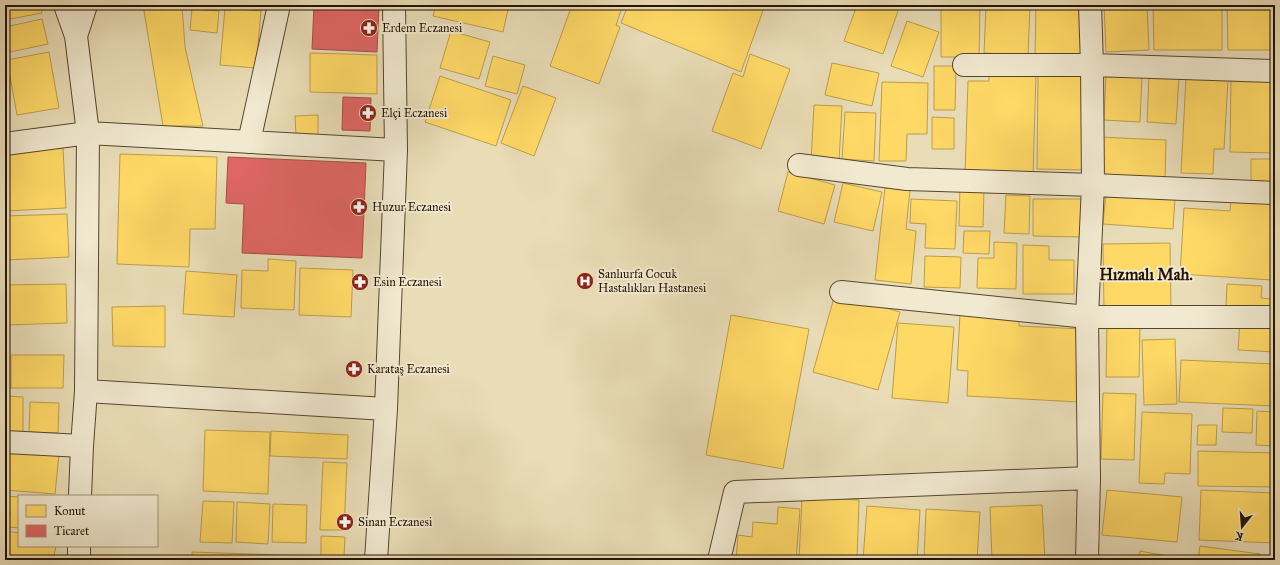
<svg xmlns="http://www.w3.org/2000/svg" width="1280" height="565" font-family="'IM FELL Great Primer',serif">
<style>
.homes{fill:#ffd966;stroke:#bd9e47}
.shops{fill:#e06666;stroke:#a84d47}
.lines{fill:none;stroke-linecap:round;stroke-linejoin:round}
.street-casing{stroke:#55462e;stroke-width:24}
.street{stroke:#f1e9d0;stroke-width:22}
.labels{text-anchor:middle;stroke-width:4;stroke-linejoin:round;paint-order:stroke}
.poi-label{font-size:12px;fill:#241300;stroke:#f1e9d0;text-anchor:start}
.district-label{font-size:16px;font-weight:bold;fill:#241300;stroke:#f1e9d0}
</style>
<rect width="100%" height="100%" fill="#e9ddb7"/>
<filter id="stains"><feTurbulence type="fractalNoise" baseFrequency=".005" numOctaves="4"/><feColorMatrix values="0 0 0 0 .2 0 0 0 0 .09 0 0 0 0 .02 0 0 0 .5 -.17"/></filter>
<radialGradient id="worn" r=".72"><stop offset=".6" stop-color="#630" stop-opacity="0"/><stop offset="1" stop-color="#630" stop-opacity=".3"/></radialGradient>
<path class="homes" d="M5,5h36l1,8 -37,7z
M143,5h39l3,42 18,79h-40z
M436,5h73l-6,27 -70,-16z
M572,5h51l-7,20 4,2 -21,57 -49,-18z
M628,5h137l-24,67 -120,-49z
M857,5h43l-17,49 -39,-13z
M941,5h39l-1,52h-38z
M986,5h44l-2,50 -44,-2z
M1036,5h47v49h-48z
M1104,5h43l2,45 -43,2z
M1153,5h69v45h-68z
M1227,5h48v45h-47z
M225,8l36,3 -5,57 -36,-3z
M192,9l27,2 -2,22 -27,-3z
M42,19l6,25 -43,9v-26z
M907,21l32,11 -16,45 -32,-11z
M451,31l39,11 -11,37 -39,-11z
M49,52l10,56 -42,7 -10,-55z
M310,53l67,2v39l-67,-2z
M750,54l40,15 -29,80 -49,-18 21,-58 10,4z
M493,56l32,9 -8,29 -32,-8z
M832,63l47,10 -7,33 -47,-11z
M934,66h22l-1,44h-21z
M989,73l47,1 -3,101 -68,-1 3,-93h21z
M1106,74l36,2 -2,46 -36,-2z
M1038,75h49l-2,95 -48,-1z
M440,76l71,24 -15,46 -71,-24z
M1149,76l30,1 -3,47 -29,-2z
M1231,77h44v76l-45,-1z
M1186,78l42,2 -4,69h-10l-1,25 -32,-1z
M882,82l46,1 -1,51h-20l-1,27h-27z
M523,86l33,12 -22,58 -33,-13z
M814,105l28,1 -3,56 -28,-1z
M845,112l31,1 -2,48 -32,-2z
M318,115v20l-22,1 -1,-20z
M932,117l22,1v31h-22z
M1099,137l67,3 -1,42 -67,-3z
M63,148l3,60 -61,3v-60z
M120,154l97,3 -2,72h-25l-1,38 -72,-3z
M1251,159h24v27h-24z
M788,172l47,13 -11,39 -46,-13z
M843,183l39,9 -9,39 -39,-9z
M960,186l24,1 -1,40 -24,-1z
M885,188l25,2 -4,39 10,2 -5,53 -36,-4z
M1106,193l69,5 -2,31 -70,-5z
M1006,195l24,1 -1,38 -25,-1z
M1231,198l44,3v64h-2l-1,15 -92,-6 4,-66 46,3z
M911,199l46,2 -2,48 -30,-1 1,-24 -16,-1z
M1033,199h49v38l-49,-1z
M67,214l2,43 -64,3v-44z
M964,231h26l-1,23 -26,-1z
M994,242l23,1 -1,46 -39,-1 1,-30h16z
M1170,243l1,68h-67l-1,-67z
M1023,245l26,1v14h25v34h-51z
M925,256l36,1 -1,31 -36,-1z
M268,259l28,2 -2,49 -53,-2 1,-38 26,1z
M300,268l53,2 -2,47 -52,-2z
M186,271l51,4 -3,42 -51,-3z
M1272,281h3v27l-49,-2 1,-22 35,2 -1,12 10,1z
M66,284l1,39 -62,2v-40z
M835,294l65,18 -22,78 -65,-18z
M165,306v41l-52,-1 -1,-39z
M960,314l59,3v9l64,3 -4,73 -112,-6 1,-25 -11,-1z
M731,315l78,14 -26,140 -77,-14z
M1240,321l35,1v30l-37,-2z
M898,323l56,4 -6,76 -56,-5z
M1107,324h33l-1,53h-33z
M1175,339l2,65 -33,1 -2,-65z
M11,355h53l-1,33h-52z
M1181,360l94,4v42l-96,-4z
M5,371h3v16h-3z
M1103,393l33,1 -2,66 -33,-1z
M5,396l18,1v36l-18,-1z
M30,402l29,1 -1,30 -29,-1z
M1223,408l30,1 -1,24 -30,-1z
M1257,411l18,1v34l-19,-1z
M1142,412l50,2 -2,60 -25,-1 -1,11 -25,-1z
M1198,425h19l-1,20h-19z
M205,430l65,2 -2,62 -65,-3z
M271,431l77,4 -1,24 -77,-3z
M6,449l53,5 -4,40 -50,-4z
M1198,451l77,2v34l-77,-1z
M323,462l24,1 -3,67h-24z
M1107,490l75,7 -5,45 -75,-7z
M1201,490l74,3v50l-76,-3z
M5,496l14,1v31l-10,-1 1,-15h-5z
M802,497l57,3 -2,60h-58z
M203,501l31,1 -2,41 -32,-1z
M237,502l33,2 -2,40 -32,-2z
M273,504l34,1 -1,38 -34,-1z
M1042,505l3,55h-53l-2,-53z
M867,506l53,4 -3,50h-54z
M778,507l22,2 -4,51h-60l2,-25 14,2 1,-15 24,2z
M926,509l54,3 -3,48h-53z
M6,531l13,2v13h37l-3,14h-21l-27,-5z
M321,536l24,1 -1,20h-23z
M1200,546l60,8 -1,6h-61z
M1140,551l43,8v1h-44z
M192,552l117,4v4h-117z"/>
<path class="shops" d="M314,5h65l-2,47 -65,-3z
M343,97l28,1 -1,33 -28,-1z
M228,157l138,6 -4,95 -120,-5 2,-49 -18,-1z"/>
<g class="lines">
<defs>
<path id="street" d="M65,5l11,31 12,97 -2,258 -4,55 -2,50
M76,36l10,-31
M964,65h128l183,6
M249,142l30,-137
M5,144l83,-11 308,17
M799,165l108,14 186,6 182,8
M841,292l246,25h188
M86,391l300,18
M5,442l77,4
M79,560v-14
M376,560l10,-151 10,-259 -2,-145
M719,560l16,-68 354,-14
M1087,560l2,-82 -2,-161 6,-132 -1,-120 -2,-60"/>
</defs>
<use href="#street" class="street-casing"/>
<use href="#street" class="street"/>
</g>
<defs>
<symbol id="pharmacy-disc" viewBox="-11 -11 22 22"><circle r="9.5" fill="#8f2418" stroke="#f1e9d0"/><path d="M-2-6h4v4h4v4h-4v4h-4v-4h-4v-4h4Z" fill="#fff"/></symbol>
<symbol id="hospital-disc" viewBox="-11 -11 22 22"><circle r="9.5" fill="#8f2418" stroke="#f1e9d0"/><path d="M-5-5h3v3.5h4V-5h3V5h-3V1.5h-4V5h-3Z" fill="#fff"/></symbol>
</defs>
<g fill-rule="evenodd">
<use href="#pharmacy-disc" x="359" y="18" width="20" height="20"/>
<use href="#pharmacy-disc" x="358" y="103" width="20" height="20"/>
<use href="#pharmacy-disc" x="349" y="197" width="20" height="20"/>
<use href="#hospital-disc" x="575" y="271" width="20" height="20"/>
<use href="#pharmacy-disc" x="350" y="272" width="20" height="20"/>
<use href="#pharmacy-disc" x="344" y="359" width="20" height="20"/>
<use href="#pharmacy-disc" x="335" y="512" width="20" height="20"/>
</g>
<g class="labels">
<g class="poi-label">
<text x="382" y="32">Erdem Eczanesi</text>
<text x="381" y="117">Elçi Eczanesi</text>
<text x="372" y="211">Huzur Eczanesi</text>
<text x="598" y="278">Sanlıurfa Cocuk<tspan x="598" dy="14">Hastalıkları Hastanesi</tspan></text>
<text x="373" y="286">Esin Eczanesi</text>
<text x="367" y="373">Karataş Eczanesi</text>
<text x="358" y="526">Sinan Eczanesi</text>
</g>
<g class="district-label">
<text x="1146" y="280">Hızmalı Mah.</text>
</g>
</g>
<rect width="1280" height="565" fill="none" stroke="#e9ddb7" stroke-width="20"/>
<rect x="6" y="6" width="1268" height="553" fill="none" stroke="#241300" stroke-width="2"/>
<rect x="10" y="10" width="1260" height="545" fill="none" stroke="#241300"/>
<rect x="18" y="495" width="140" height="52" fill="#f1e9d0" stroke="#9f937d"/>
<rect x="26" y="505" width="20" height="12" fill="#ffd966" stroke="#9f937d"/>
<text x="54" y="515" font-size="12" fill="#241300">Konut</text>
<rect x="26" y="525" width="20" height="12" fill="#e06666" stroke="#9f937d"/>
<text x="54" y="535" font-size="12" fill="#241300">Ticaret</text>
<g transform="translate(1242 527) rotate(197)" stroke="#f1e9d0" stroke-width="3" paint-order="stroke">
<path d="M0-3L7 15L0 10L-7 15Z" fill="#241300"/>
<text y="-6" font-size="11" font-weight="bold" text-anchor="middle" fill="#241300">K</text>
</g>
<rect width="100%" height="100%" filter="url(#stains)"/>
<rect width="100%" height="100%" fill="url(#worn)"/>
</svg>
